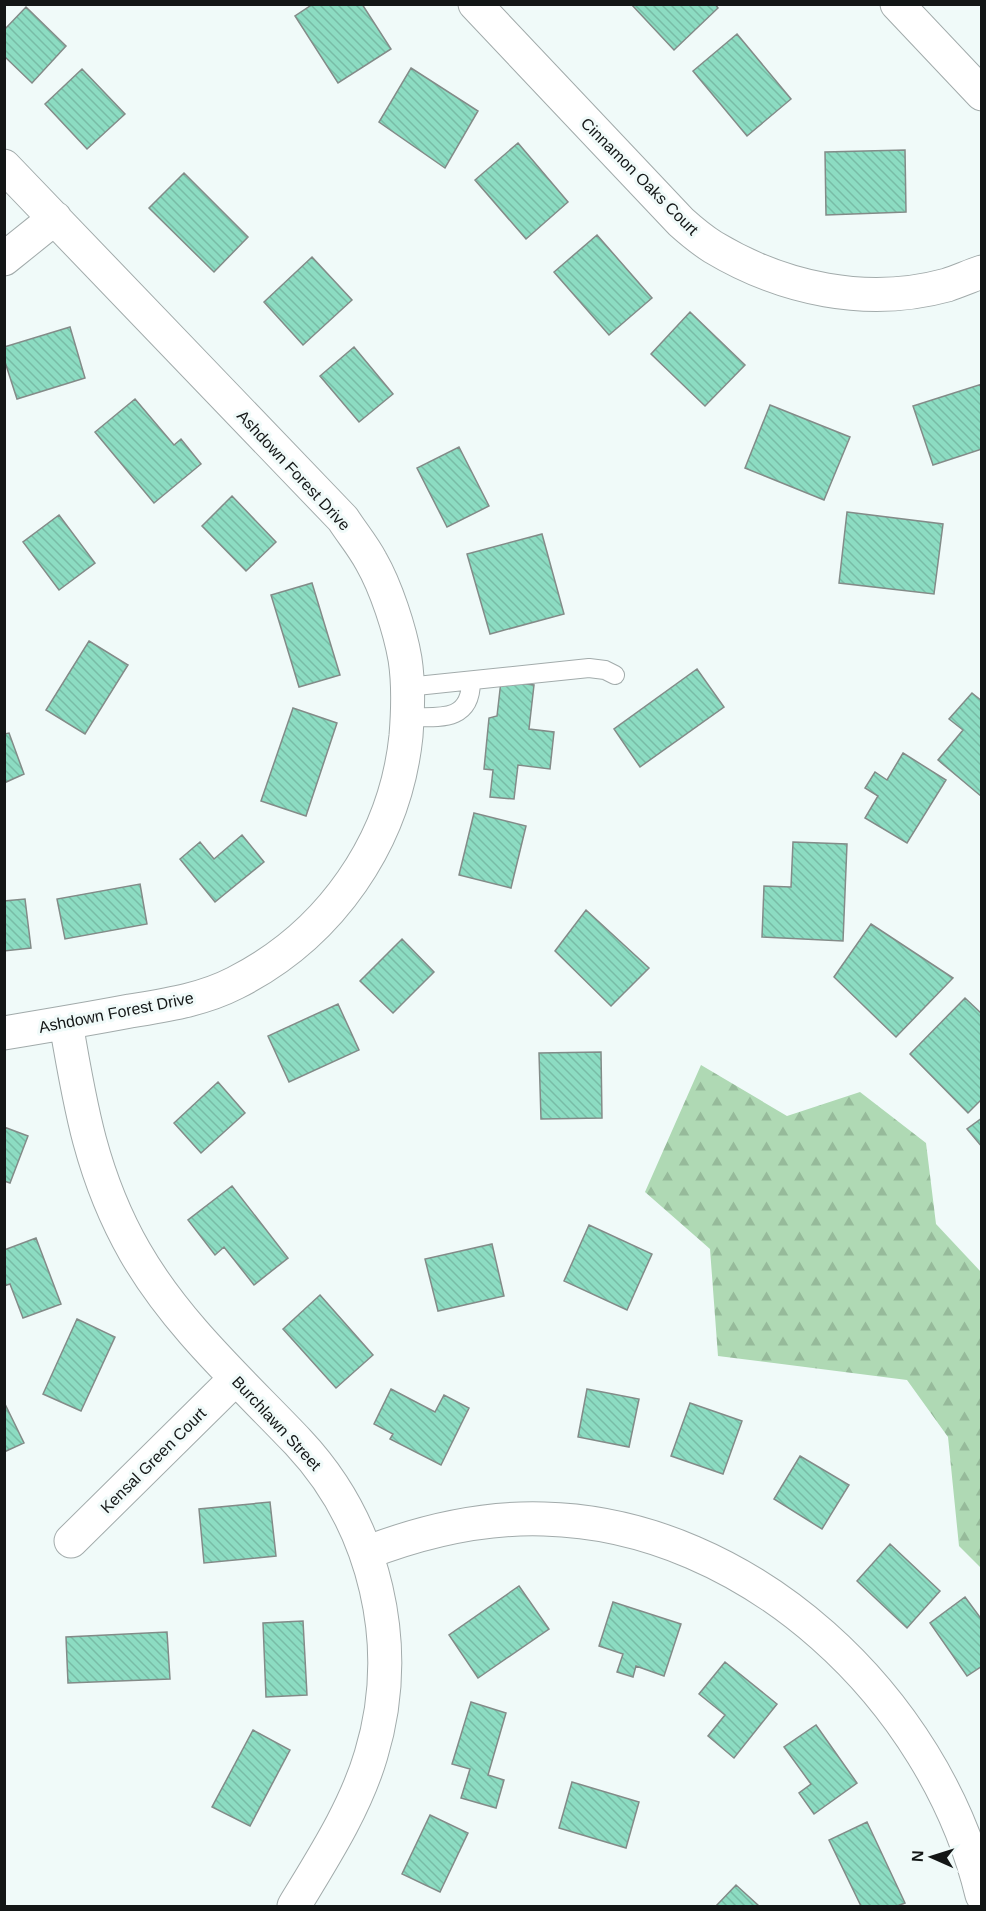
<svg xmlns="http://www.w3.org/2000/svg" width="986" height="1911" font-family="Arial,sans-serif">
<style>
.forest{fill:url(#forest-firs)}
.building{fill:url(#building-back-hatch);stroke:#838b88;stroke-width:1.5}
.lines{fill:none;stroke-linecap:round;stroke-linejoin:round}
.service-casing{stroke:#a2abab;stroke-width:20}
.minor-casing{stroke:#a2abab;stroke-width:35}
.service{stroke:#fff;stroke-width:18}
.minor{stroke:#fff;stroke-width:33}
.labels{text-anchor:middle;stroke-width:6;stroke-linejoin:round;paint-order:stroke}
.street-label{font-size:16px;fill:#131616;stroke:#f0faf9}
</style>
<defs>
<pattern id="forest-firs" width="22" height="20" patternUnits="userSpaceOnUse" patternTransform="scale(1.5)"><rect width="22" height="20" fill="#afd9b4"/><path d="M5 1l3.5 6h-7zM16 11l3.5 6h-7z" fill="#96ba9a"/></pattern>
<pattern id="building-back-hatch" width="6" height="6" patternUnits="userSpaceOnUse" patternTransform="scale(1.5)"><rect width="6" height="6" fill="#8cdcc2"/><path d="M-1 5l2 2M0 0l6 6M5-1l2 2" fill="none" stroke="#78bca6"/></pattern>
</defs>
<rect width="100%" height="100%" fill="#f0faf9"/>
<path class="forest" d="M701,1065l86,51 73,-24 66,51 10,81 45,48v296l-22,-22 -11,-109 -41,-57 -189,-24 -8,-107 -65,-57z"/>
<path class="building" d="M313,4h49l29,45 -53,34 -43,-67z
M631,4h84l3,4 -44,42z
M26,7l40,39 -34,37 -28,-27v-26z
M737,34l54,65 -44,37 -54,-65z
M411,68l67,43 -33,57 -66,-46z
M82,69l43,45 -38,35 -42,-45z
M518,143l50,59 -42,37 -51,-59z
M905,150l1,62 -80,3 -1,-63z
M184,173l64,64 -34,35 -65,-64z
M597,235l55,63 -43,37 -55,-63z
M312,257l40,43 -49,45 -39,-43z
M690,312l55,53 -40,41 -54,-52z
M70,327l15,51 -68,21 -13,-40v-12z
M354,347l39,47 -34,28 -39,-46z
M982,384v65l-49,16 -20,-59z
M135,399l39,46 7,-6 20,25 -47,39 -59,-71z
M770,405l80,32 -26,63 -79,-32z
M459,447l30,59 -42,21 -30,-59z
M232,496l44,46 -30,29 -44,-45z
M847,512l96,12 -9,70 -95,-11z
M59,515l36,48 -36,27 -36,-48z
M542,534l22,80 -74,20 -23,-80z
M312,583l28,92 -41,12 -28,-92z
M89,641l39,24 -43,69 -39,-24z
M697,669l27,38 -84,60 -26,-38z
M501,681l33,4 -5,44 25,3 -4,37 -32,-4 -4,34 -24,-2 3,-27 -9,-1 5,-51 8,-2z
M972,693l10,8v96l-44,-37 25,-30 -14,-11z
M293,708l44,15 -31,93 -45,-15z
M9,733l15,41 -20,9v-49z
M903,753l43,27 -39,63 -42,-25 13,-22 -13,-8 10,-16 12,8z
M474,813l52,13 -15,62 -52,-13z
M242,835l22,27 -49,40 -35,-43 20,-17 14,17z
M793,842l54,2 -4,97 -81,-4 2,-51 27,1z
M140,884l7,40 -82,15 -8,-40z
M25,899l6,49 -27,3v-50z
M586,910l63,58 -38,38 -56,-55z
M871,924l82,54 -57,59 -62,-60z
M402,939l32,33 -41,41 -33,-32z
M965,998l17,16v85l-14,14 -58,-59z
M338,1004l21,46 -70,32 -21,-46z
M601,1052l1,66 -61,1 -2,-66z
M218,1082l27,31 -44,40 -27,-30z
M982,1118v29l-15,-18z
M4,1127l24,9 -18,47 -6,-2z
M232,1186l56,72 -34,27 -30,-38 -9,8 -27,-35z
M589,1225l63,29 -25,56 -63,-29z
M36,1238l25,66 -38,14 -13,-34 -6,2v-36z
M492,1244l12,52 -66,15 -13,-52z
M320,1295l53,60 -37,33 -53,-59z
M77,1319l38,18 -34,74 -38,-17z
M391,1389l44,23 9,-17 25,13 -28,57 -51,-26 3,-5 -19,-10z
M587,1389l52,10 -10,48 -51,-10z
M4,1402l20,41 -20,9z
M690,1403l52,18 -19,53 -52,-18z
M800,1456l49,29 -27,44 -48,-30z
M270,1502l6,54 -72,7 -5,-54z
M890,1544l50,47 -33,37 -50,-47z
M519,1586l30,43 -71,49 -29,-43z
M965,1597l17,23v46l-15,10 -37,-53z
M613,1602l68,22 -17,52 -28,-10 -3,11 -16,-5 6,-18 -24,-8z
M303,1621l4,74 -41,2 -3,-74z
M167,1632l3,47 -102,4 -2,-46z
M725,1662l52,42 -43,54 -26,-22 17,-21 -26,-21z
M471,1702l35,11 -18,62 16,5 -8,28 -35,-10 9,-29 -18,-5z
M816,1725l41,58 -43,31 -15,-21 12,-9 -27,-37z
M253,1730l37,20 -40,76 -38,-19z
M572,1782l67,20 -13,46 -67,-20z
M430,1815l38,18 -28,59 -38,-18z
M867,1822l38,81 -8,3h-36l-32,-66z
M736,1885l23,21h-43z"/>
<g class="lines">
<defs>
<path id="service" d="M407,687l182,-19 16,2 10,5
M407,717c31,0 64,6 64,-36"/>
<path id="minor" d="M475,4l206,218c10,9 21,18 32,25 70,42 154,60 234,38 12,-4 23,-9 35,-13
M897,4l85,90
M4,166l339,353c9,14 20,27 28,42 15,26 29,69 34,98 4,26 3,52 1,77 -11,106 -76,199 -171,247 -33,17 -69,22 -105,28 -42,8 -84,15 -126,22
M4,259l51,-41
M66,1023c14,83 26,154 69,229 42,73 106,130 163,190 78,83 106,204 73,313 -16,54 -48,103 -77,151
M71,1541l164,-162
M366,1553c57,-22 116,-36 178,-34 206,5 391,180 438,376"/>
</defs>
<use href="#service" class="service-casing"/>
<use href="#minor" class="minor-casing"/>
<use href="#service" class="service"/>
<use href="#minor" class="minor"/>
</g>
<g class="labels">
<g class="street-label">
<text transform="translate(640 176) rotate(45)" y="6">Cinnamon Oaks Court</text>
<text transform="translate(294 470) rotate(47)" y="6">Ashdown Forest Drive</text>
<text transform="translate(116 1012) rotate(-11)" y="6">Ashdown Forest Drive</text>
<text transform="translate(277 1423) rotate(47)" y="6">Burchlawn Street</text>
<text transform="translate(153 1460) rotate(-45)" y="6">Kensal Green Court</text>
</g>
</g>
<rect width="986" height="1911" fill="none" stroke="#131616" stroke-width="12"/>
<g transform="translate(932 1857) rotate(273)" stroke="#f0faf9" stroke-width="4.5" paint-order="stroke">
<path d="M0-4.5L10 22L0 15L-10 22Z" fill="#131616"/>
<text y="-9" font-size="16" font-weight="bold" text-anchor="middle" fill="#131616">N</text>
</g>
</svg>
